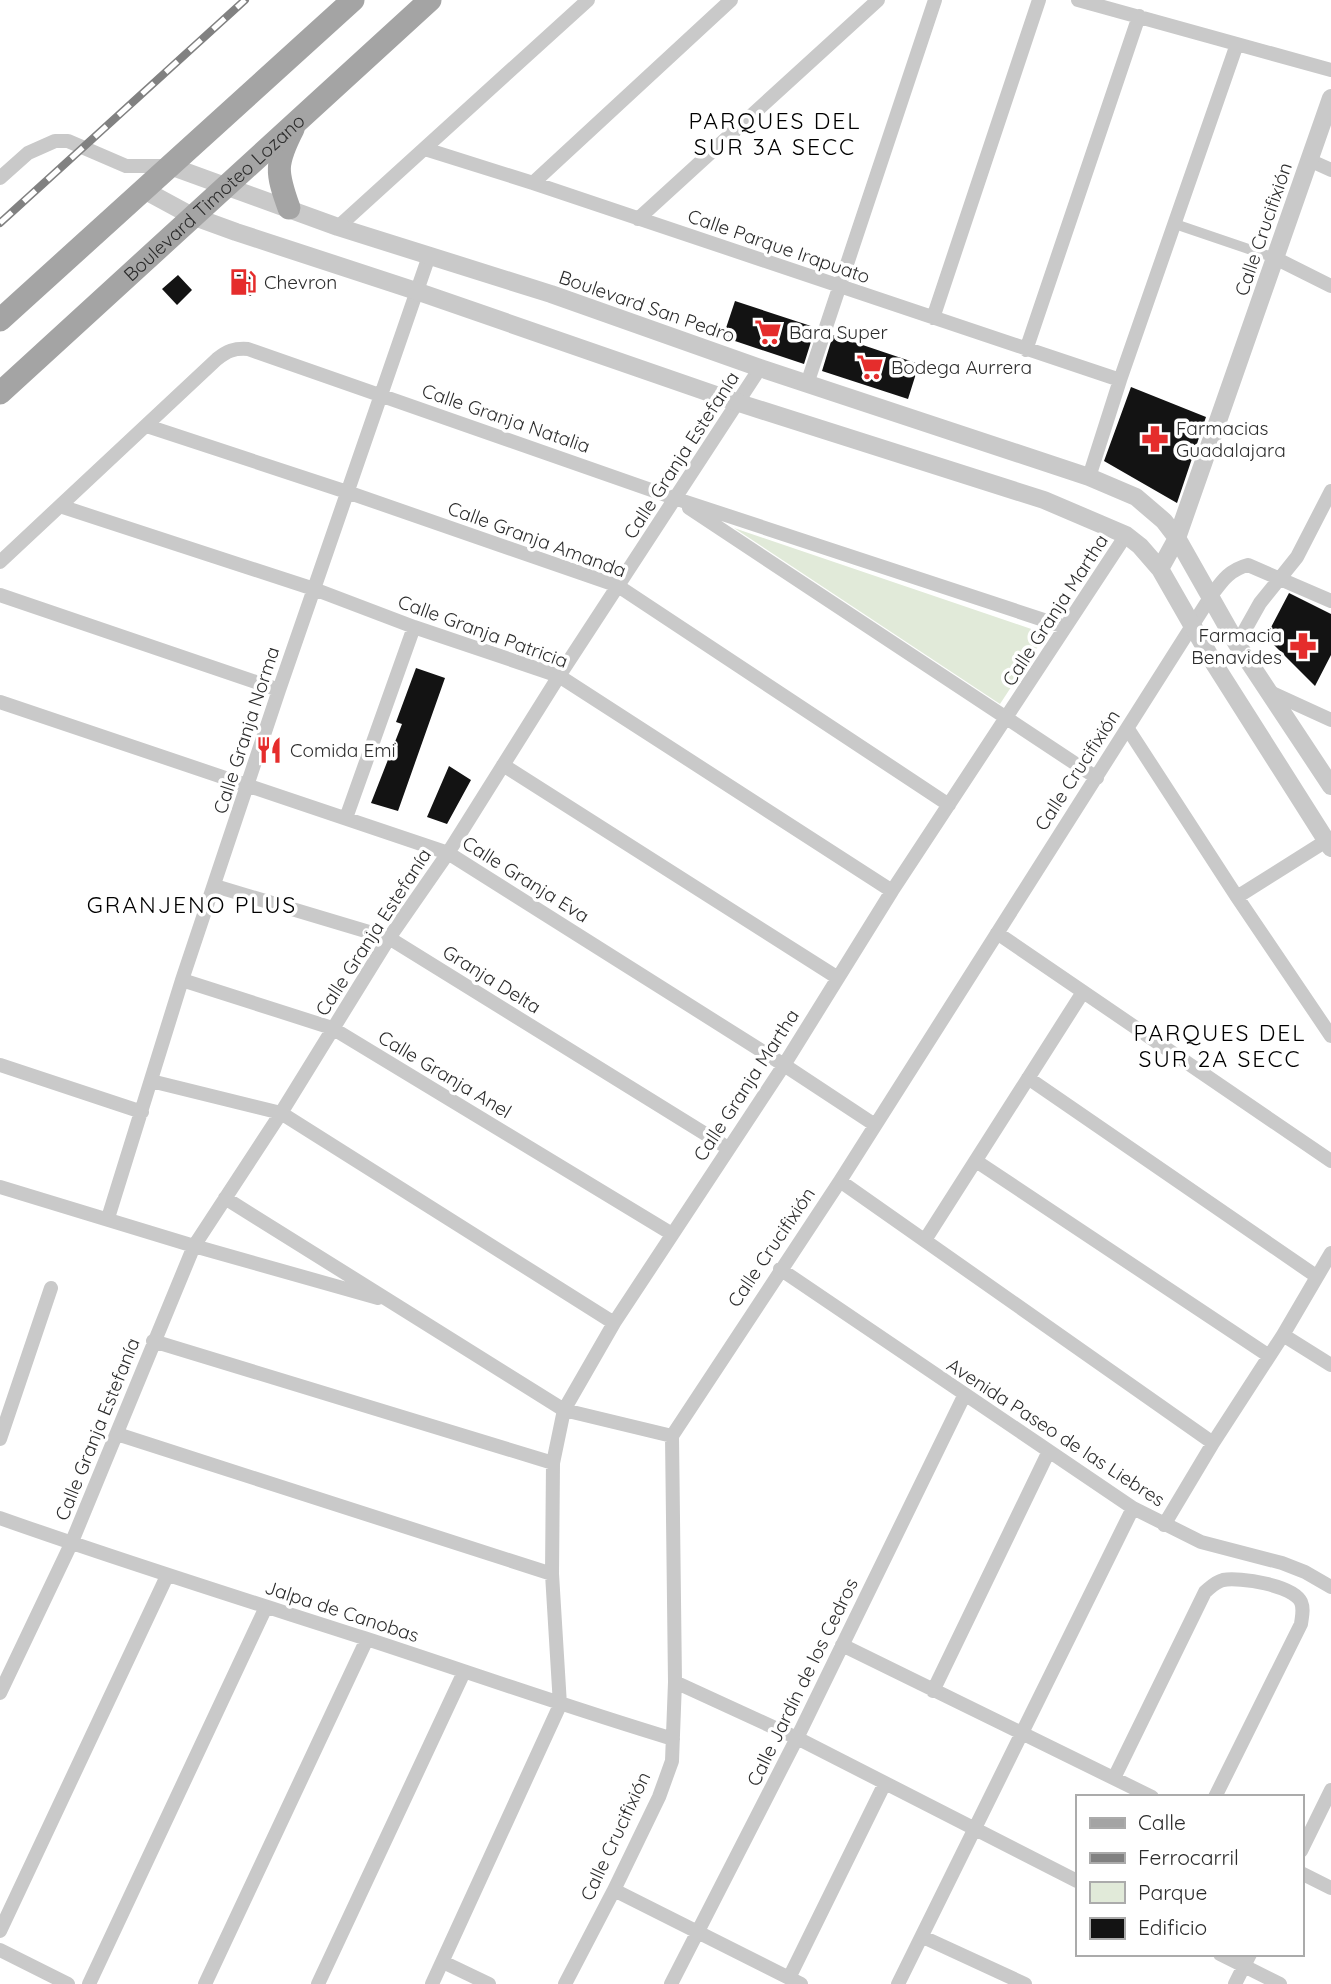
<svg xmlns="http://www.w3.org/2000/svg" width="1331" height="1984" font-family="Quicksand,sans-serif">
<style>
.green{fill:#e1ead9}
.building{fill:#131313}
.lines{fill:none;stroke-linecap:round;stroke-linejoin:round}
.pedestrian{stroke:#c9c9c9;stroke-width:10}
.minor{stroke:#c9c9c9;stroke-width:14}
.tertiary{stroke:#c9c9c9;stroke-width:18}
.primary{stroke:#a4a4a4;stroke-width:23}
.rail-casing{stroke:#818181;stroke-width:8}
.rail{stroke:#fff;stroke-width:5;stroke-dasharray:16;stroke-linecap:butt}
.labels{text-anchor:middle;stroke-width:7;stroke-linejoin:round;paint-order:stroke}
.street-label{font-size:19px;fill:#2c2c2c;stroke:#fff}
.poi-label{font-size:19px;fill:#2c2c2c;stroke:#fff;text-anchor:start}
.quarter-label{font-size:23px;letter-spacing:2px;fill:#000;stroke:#fff}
</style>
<rect width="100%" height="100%" fill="#fff"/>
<path class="green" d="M734,528l312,106 -46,70z"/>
<path class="building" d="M235,269l21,6 -5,21 -22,-6z
M178,275l14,15 -15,15 -15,-16z
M735,301l79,26 1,2 -11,35 -81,-27z
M833,335l86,29 -11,35 -86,-28z
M1131,387l75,30 -29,86 -73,-42z
M1289,593l42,21v41l-16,31 -49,-49z
M416,668l29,10 -47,133 -27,-8 31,-79 -6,-2z
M449,766l22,14 -24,44 -20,-7z"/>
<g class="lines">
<path class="pedestrian" d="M1175,224l100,34"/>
<path class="minor" d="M1078,0l253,70
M425,149l108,34 587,197
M1309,160l22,10
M0,178l28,-25 27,-12h13l58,25h44
M533,183l198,-183
M638,219l240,-219
M338,227l250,-227
M1275,258l56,28
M933,318l106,-318
M1026,350l113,-334
M807,384l128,-384
M147,426l200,66 271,94 331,219
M1089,477l31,-97 117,-336
M60,506l254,83 100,38 145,49 333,215
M689,508l408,270
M0,562l217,-203c10,-8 17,-11 31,-10l426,149 391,129
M0,595l279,95
M1237,644l23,-41 37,-46 34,-66
M1268,691l63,29
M0,702l448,151 336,212 91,60
M1128,729l109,168 94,139
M503,765l335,213
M346,818l68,-191
M215,886l174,52 339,210
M1237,897l89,-56
M997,933l334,228
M182,980l150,48 340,206
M0,1065l142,47
M1028,1078l288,198
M151,1081l130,32 333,210
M976,1161l293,195
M840,1181l373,262
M0,1187l194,59 184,52
M225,1198l339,212 108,26
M108,1218l74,-238 97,-290 150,-434
M925,1240l158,-248
M780,1269l353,239 68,34 81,21 23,9 26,15
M1283,1335l48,30
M153,1341l400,122
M117,1434l435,140
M0,1439l51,-151
M0,1518c121,43 243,81 364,120 104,34 206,70 309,101
M1164,1525l49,-82 70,-108 48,-82
M842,1645l310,152
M675,1682l122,56 280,143
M933,1691l115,-238
M0,1693l71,-149 123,-298 87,-133 108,-175 59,-85 111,-177 201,-308
M1114,1778l91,-186c6,-5 10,-10 18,-12 17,-3 70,5 78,22 3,7 1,14 0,22l-86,173
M1301,1851l30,-61
M1301,1873l30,15
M614,1890l187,94
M0,1931l167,-355
M923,1937l102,47
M0,1950l68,34
M1220,1954l60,30
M443,1962l46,22
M789,1978l96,-195
M89,1984l177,-377
M205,1984l162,-345
M318,1984l146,-312
M432,1984l128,-279 -8,-131 1,-111 11,-53 50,-87 170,-258 108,-174 234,-356
M565,1984l49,-94 45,-93 13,-36 3,-79 -3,-246 168,-255 371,-585c11,-15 18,-26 37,-31l83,36
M671,1984l126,-246 167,-342
M898,1984l235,-476
M1235,1984l15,-30"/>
<path class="tertiary" d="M170,166l168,61 213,67 209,74 329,109 47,20 28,24 13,17 60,106 94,142
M144,190l48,26 44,16 180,59 323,112 305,97 82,35 14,11 20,23 55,96 116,183
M1160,569l17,-31 154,-440"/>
<g class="primary">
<path d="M289,208c-13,-36 -14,-44 4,-79"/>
<path d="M0,320l353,-320"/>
<path id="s1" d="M0,393l430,-393"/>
</g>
<defs>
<path id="rail" d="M0,223l245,-223"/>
</defs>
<use href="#rail" class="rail-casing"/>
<use href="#rail" class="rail"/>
</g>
<defs>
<symbol id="fuel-bare" viewBox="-9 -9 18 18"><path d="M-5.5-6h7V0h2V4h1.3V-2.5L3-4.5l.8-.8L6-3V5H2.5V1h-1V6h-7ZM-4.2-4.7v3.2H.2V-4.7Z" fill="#e52d2c" stroke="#fff" stroke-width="2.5" paint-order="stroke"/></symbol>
<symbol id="supermarket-bare" viewBox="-9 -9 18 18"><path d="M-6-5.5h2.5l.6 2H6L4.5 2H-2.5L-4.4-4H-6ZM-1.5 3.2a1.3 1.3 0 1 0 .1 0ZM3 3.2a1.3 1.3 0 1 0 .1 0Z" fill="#e52d2c" stroke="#fff" stroke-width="2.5" paint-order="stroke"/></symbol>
<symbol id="pharmacy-bare" viewBox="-9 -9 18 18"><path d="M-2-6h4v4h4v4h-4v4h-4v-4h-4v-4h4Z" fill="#e52d2c" stroke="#fff" stroke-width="2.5" paint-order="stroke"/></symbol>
<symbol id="restaurant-bare" viewBox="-9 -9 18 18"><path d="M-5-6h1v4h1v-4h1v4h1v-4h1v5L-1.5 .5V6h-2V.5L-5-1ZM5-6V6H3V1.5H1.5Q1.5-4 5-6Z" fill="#e52d2c" stroke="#fff" stroke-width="2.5" paint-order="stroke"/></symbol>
</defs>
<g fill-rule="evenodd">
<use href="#fuel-bare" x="224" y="263" width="38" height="38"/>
<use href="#supermarket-bare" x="749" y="313" width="38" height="38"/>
<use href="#supermarket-bare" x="851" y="348" width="38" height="38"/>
<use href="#pharmacy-bare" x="1136" y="420" width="38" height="38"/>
<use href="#pharmacy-bare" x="1284" y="627" width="38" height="38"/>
<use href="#restaurant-bare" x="250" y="731" width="38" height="38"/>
</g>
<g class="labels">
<g class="street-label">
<text dy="7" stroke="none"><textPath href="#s1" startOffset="290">Boulevard Timoteo Lozano</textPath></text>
<text transform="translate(1263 229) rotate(-71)" y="7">Calle Crucifixión</text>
<text transform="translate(779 246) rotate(19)" y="7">Calle Parque Irapuato</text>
<text transform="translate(647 306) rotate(19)" y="7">Boulevard San Pedro</text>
<text transform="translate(506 418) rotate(19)" y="7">Calle Granja Natalia</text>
<text transform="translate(681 455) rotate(-57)" y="7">Calle Granja Estefanía</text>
<text transform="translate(537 539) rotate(20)" y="7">Calle Granja Amanda</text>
<text transform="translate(1055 610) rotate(-57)" y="7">Calle Granja Martha</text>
<text transform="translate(483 631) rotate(20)" y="7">Calle Granja Patricia</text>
<text transform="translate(246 730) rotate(-72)" y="7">Calle Granja Norma</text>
<text transform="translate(1077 770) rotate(-57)" y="7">Calle Crucifixión</text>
<text transform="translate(526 879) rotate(32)" y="7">Calle Granja Eva</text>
<text transform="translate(373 932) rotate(-57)" y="7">Calle Granja Estefanía</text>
<text transform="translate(492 979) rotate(32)" y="7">Granja Delta</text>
<text transform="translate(445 1074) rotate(31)" y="7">Calle Granja Anel</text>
<text transform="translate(746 1085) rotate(-57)" y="7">Calle Granja Martha</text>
<text transform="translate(771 1247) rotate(-56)" y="7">Calle Crucifixión</text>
<text transform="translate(97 1429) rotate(-68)" y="7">Calle Granja Estefanía</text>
<text transform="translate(1056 1432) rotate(33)" y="7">Avenida Paseo de las Liebres</text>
<text transform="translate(342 1611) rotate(18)" y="7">Jalpa de Canobas</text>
<text transform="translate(802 1682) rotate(-64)" y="7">Calle Jardín de los Cedros</text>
<text transform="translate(615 1836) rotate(-65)" y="7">Calle Crucifixión</text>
</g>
<g class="poi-label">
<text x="264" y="289">Chevron</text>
<text x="789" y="339">Bara Super</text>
<text x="891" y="374">Bodega Aurrera</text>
<text x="1176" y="435">Farmacias<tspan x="1176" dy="22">Guadalajara</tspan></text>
<text x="1282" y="642" text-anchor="end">Farmacia<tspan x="1282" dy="22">Benavides</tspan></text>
<text x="290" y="757">Comida Emi</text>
</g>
<g class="quarter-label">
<text x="775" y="129">PARQUES DEL<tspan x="775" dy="26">SUR 3A SECC</tspan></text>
<text x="192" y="913">GRANJENO PLUS</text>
<text x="1220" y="1041">PARQUES DEL<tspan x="1220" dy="26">SUR 2A SECC</tspan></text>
</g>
</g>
<rect x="1076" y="1795" width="228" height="161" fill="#ffffff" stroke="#ababab" stroke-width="2"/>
<rect x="1090" y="1818" width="35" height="10" fill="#a4a4a4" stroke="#ababab" stroke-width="2"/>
<text x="1138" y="1830" font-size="21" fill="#2c2c2c">Calle</text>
<rect x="1090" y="1853" width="35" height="10" fill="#818181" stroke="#ababab" stroke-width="2"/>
<text x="1138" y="1865" font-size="21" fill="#2c2c2c">Ferrocarril</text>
<rect x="1090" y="1882" width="35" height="21" fill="#e1ead9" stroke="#ababab" stroke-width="2"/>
<text x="1138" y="1900" font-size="21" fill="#2c2c2c">Parque</text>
<rect x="1090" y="1918" width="35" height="21" fill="#131313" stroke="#ababab" stroke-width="2"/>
<text x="1138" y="1935" font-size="21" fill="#2c2c2c">Edificio</text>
</svg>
